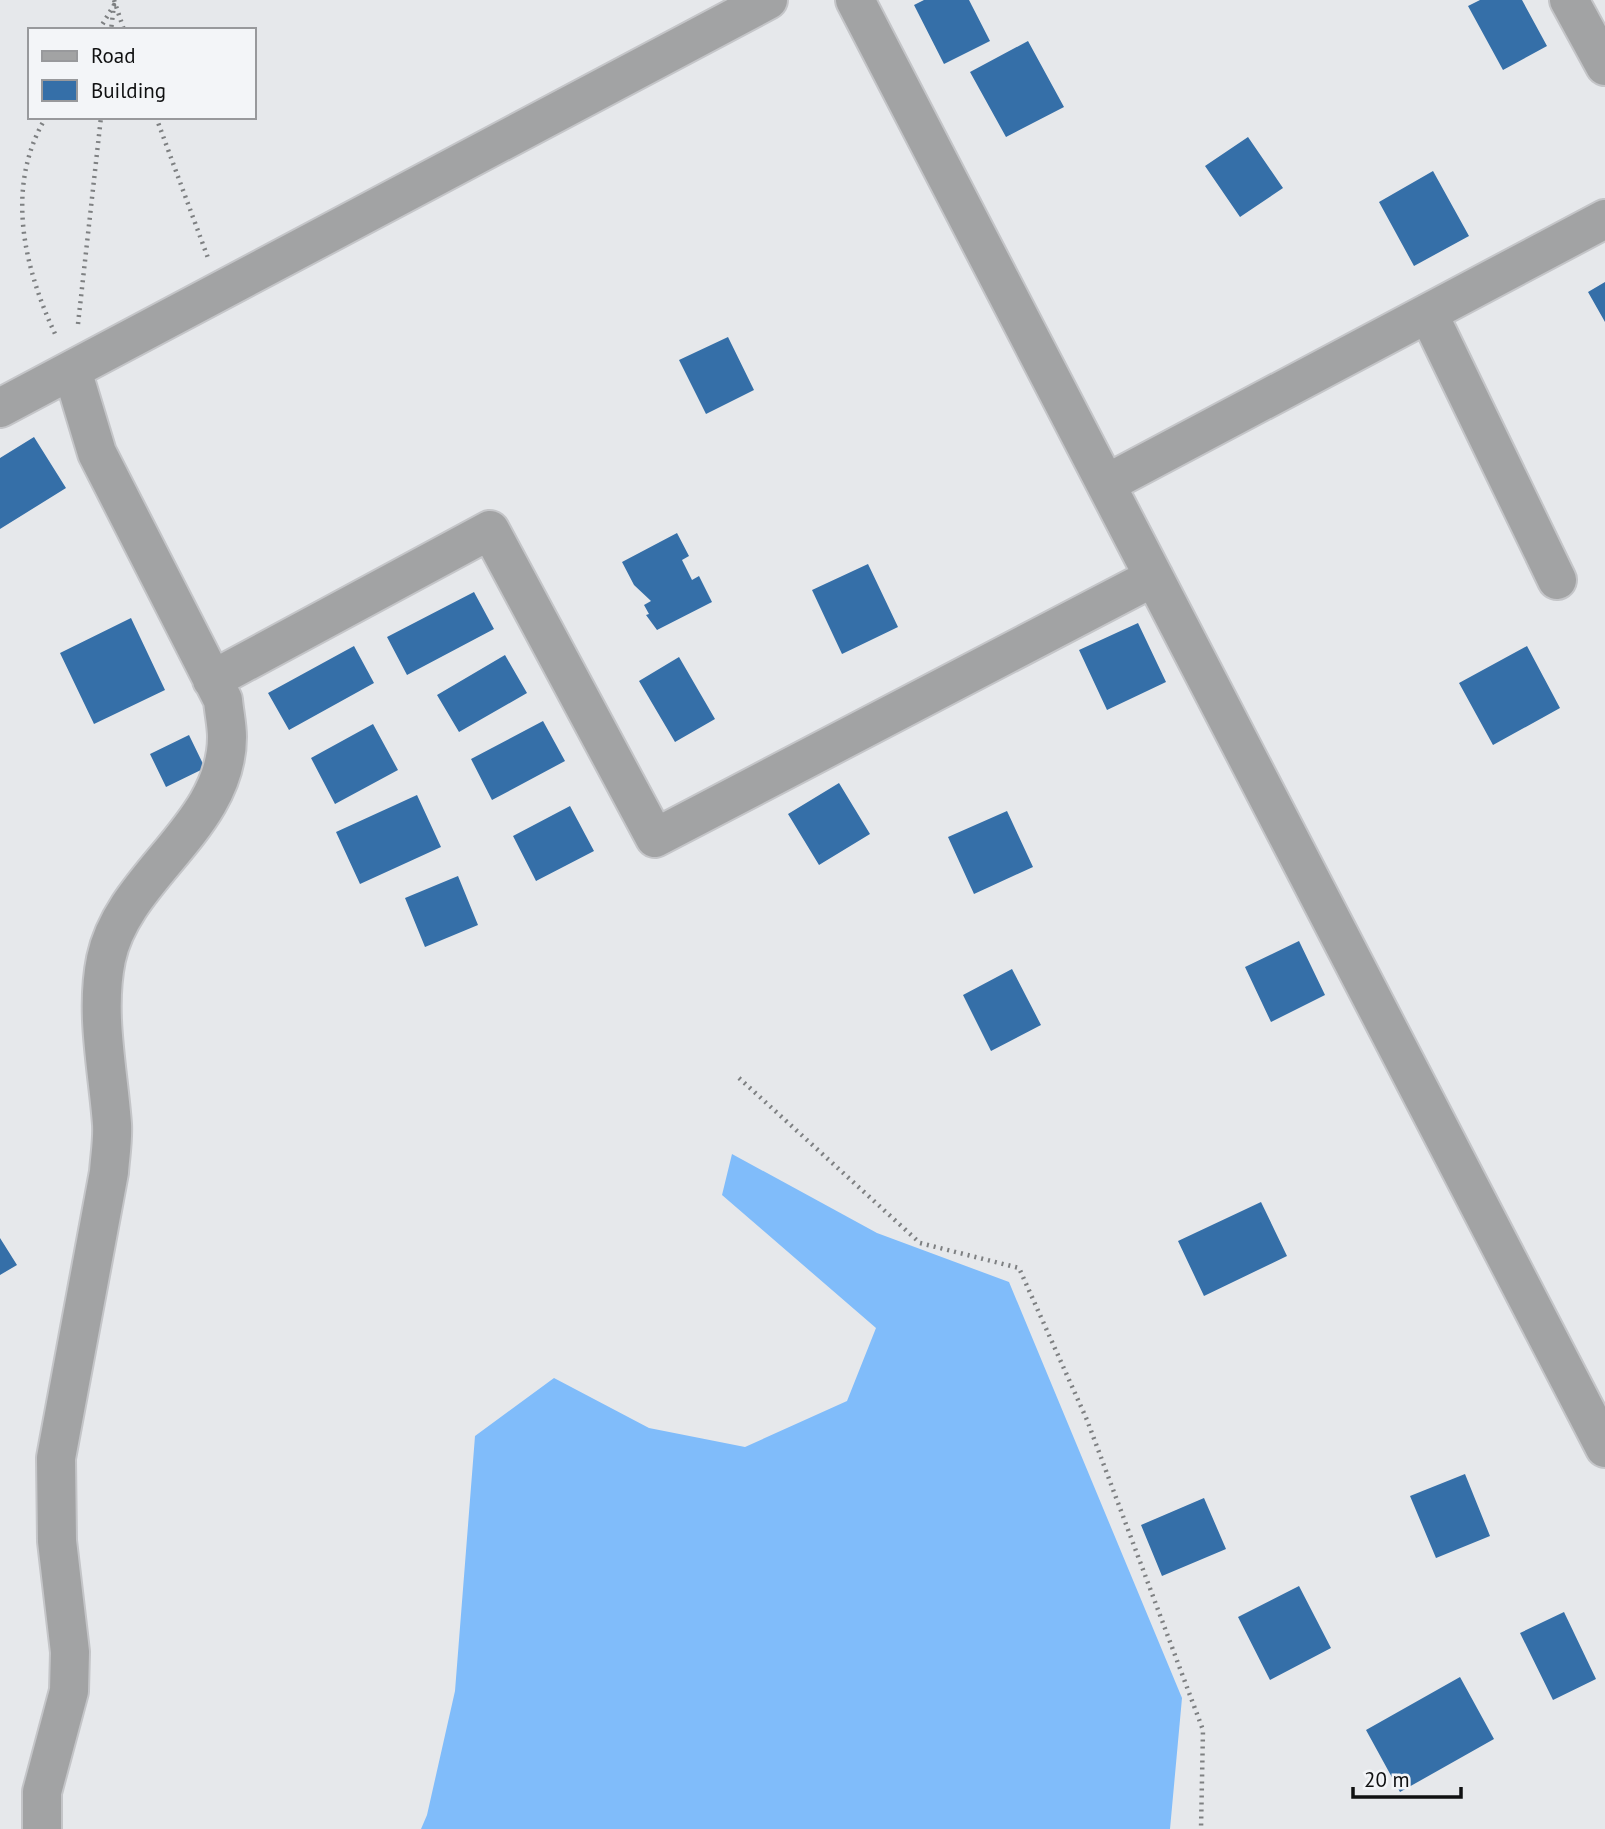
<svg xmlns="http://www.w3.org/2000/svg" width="1605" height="1829" font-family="'PT Sans',sans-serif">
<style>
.forest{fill:#80bcfa}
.building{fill:#356fa8}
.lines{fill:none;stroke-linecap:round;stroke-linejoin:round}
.minor-casing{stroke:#c4c5c8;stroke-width:42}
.path{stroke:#7e8082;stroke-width:4.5;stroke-dasharray:2 5;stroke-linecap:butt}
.minor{stroke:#a2a3a4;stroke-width:38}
</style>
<rect width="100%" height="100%" fill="#e6e8eb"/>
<path class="forest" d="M732,1154l145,79 132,49 173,416 -12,131h-749l6,-14 28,-124 20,-255 79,-58 95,50 96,19 102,-46 29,-73 -154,-133z"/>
<path class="building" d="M924,0h45l21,41 -46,23 -30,-59z
M1480,0h42l25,46 -44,24 -35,-64z
M1028,41l36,66 -58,30 -36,-65z
M1248,137l35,51 -43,29 -35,-51z
M1433,171l36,65 -55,30 -35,-64z
M1605,282v40l-17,-30z
M728,337l26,53 -48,24 -27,-54z
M34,437l32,51 -66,41v-71z
M677,533l12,23 -7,4 10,20 7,-4 13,26 -55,28 -11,-15 3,-1 -5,-9 7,-4 -17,-16 -12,-23z
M868,564l30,63 -56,27 -30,-64z
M474,592l20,37 -87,46 -20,-38z
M131,618l34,72 -71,34 -34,-71z
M1138,623l28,59 -59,28 -28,-60z
M354,646l20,37 -85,47 -21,-37z
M1527,646l33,62 -67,37 -34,-62z
M505,655l22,38 -68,39 -22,-37z
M679,657l36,62 -40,23 -36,-61z
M543,721l22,40 -73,39 -21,-41z
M373,724l25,46 -63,34 -24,-46z
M189,735l16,33 -39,19 -16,-33z
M839,783l31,51 -51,31 -31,-51z
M417,795l24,52 -81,37 -24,-52z
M570,806l24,45 -58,30 -23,-45z
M1007,811l26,56 -59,27 -26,-57z
M458,876l20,49 -53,22 -20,-49z
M1299,941l26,54 -54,27 -26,-55z
M1012,969l29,56 -50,26 -28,-56z
M1261,1202l26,54 -83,40 -26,-55z
M0,1238l17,27 -17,10z
M1465,1474l25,62 -54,22 -26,-62z
M1204,1498l22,51 -64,27 -21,-51z
M1299,1586l32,62 -61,32 -32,-63z
M1564,1612l32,67 -43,21 -33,-67z
M1460,1677l34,62 -94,53 -34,-62z"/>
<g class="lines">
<defs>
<path id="minor" d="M855,0l750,1448
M1569,0l36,66
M1428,313l129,267
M0,408l768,-408
M1106,484l499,-265
M212,680l278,-150 165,308 499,-261
M42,1829v-37l27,-101 1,-39 -13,-111 -1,-83 53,-286c1,-15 4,-32 3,-48 -4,-54 -17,-111 -6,-165 17,-83 121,-132 121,-222 0,-12 -3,-25 -4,-37l-126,-247 -25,-83"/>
</defs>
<use href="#minor" class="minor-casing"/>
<path class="path" d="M114,0l10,30
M99,30l15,-25 -3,25
M46,117c-42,70 -22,152 11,221
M156,117l52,141
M78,324l23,-207
M739,1078l181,165 99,25 68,152 116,310 -2,99"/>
<use href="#minor" class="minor"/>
</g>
<rect x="28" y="28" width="228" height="91" fill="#f3f5f8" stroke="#98999c" stroke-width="2"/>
<rect x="42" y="51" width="35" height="10" fill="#a2a3a4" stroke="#98999c" stroke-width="2"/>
<text x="91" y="63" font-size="21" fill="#0f1011">Road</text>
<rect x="42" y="80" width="35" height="21" fill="#356fa8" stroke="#98999c" stroke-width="2"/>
<text x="91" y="98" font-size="21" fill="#0f1011">Building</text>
<path d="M1353 1787v10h108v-10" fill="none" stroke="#0f1011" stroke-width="3.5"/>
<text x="1364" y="1787" font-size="21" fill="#0f1011" stroke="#f3f5f8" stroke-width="5" paint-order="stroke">20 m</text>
</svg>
